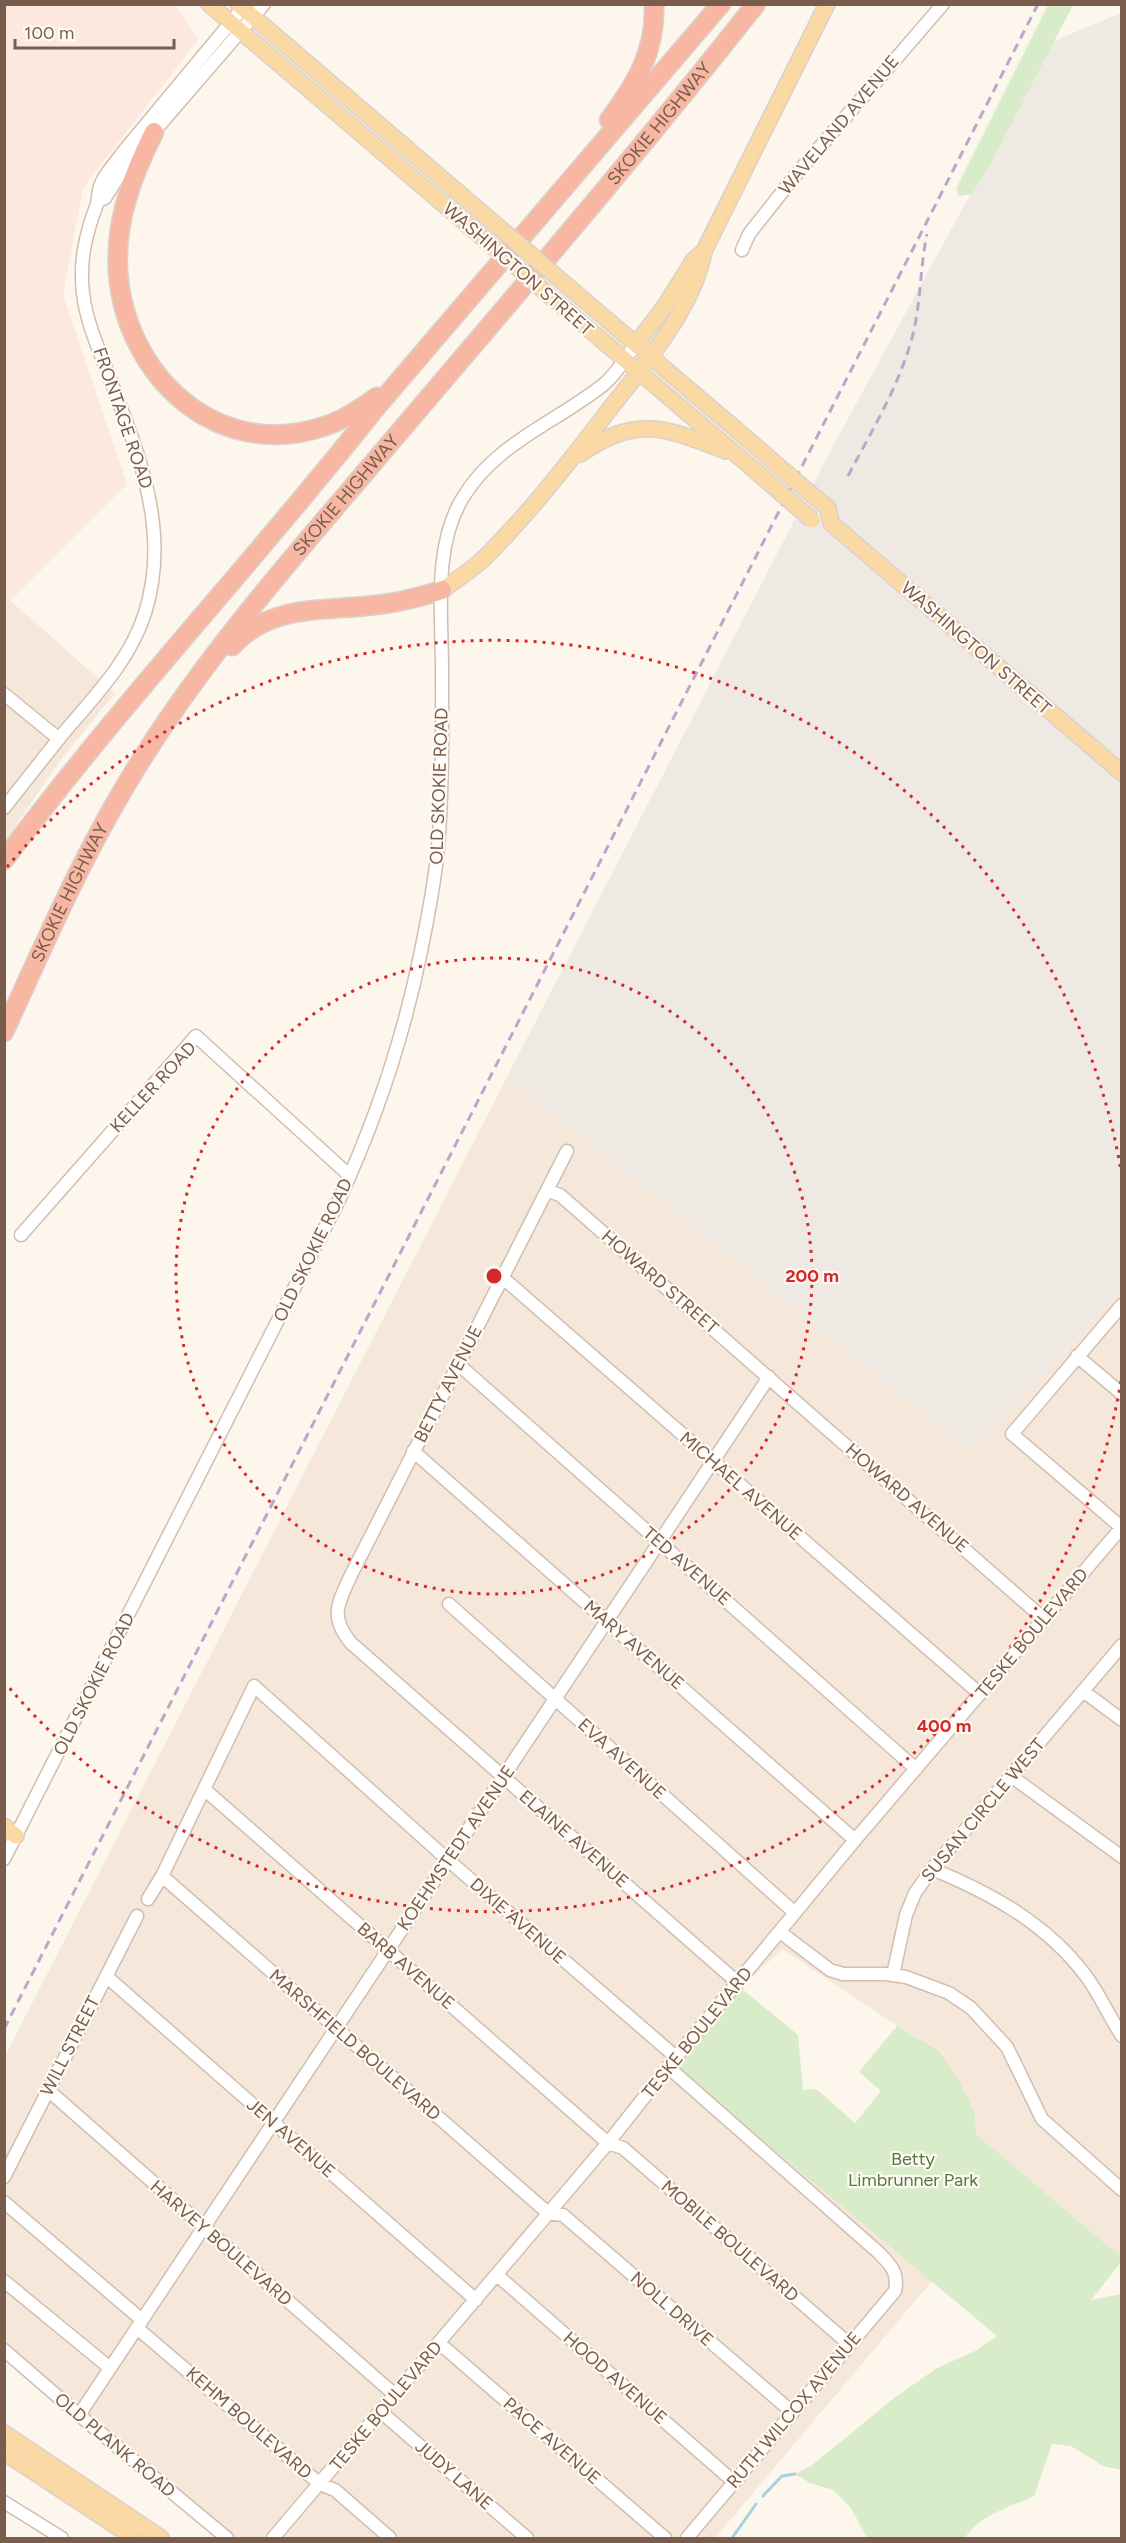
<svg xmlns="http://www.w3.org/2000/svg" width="1126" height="2543" font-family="Figtree,sans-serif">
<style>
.residential{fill:#f5e8da}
.commercial{fill:#fde8e0}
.industrial{fill:#efe9e4}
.green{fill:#d8ecc9}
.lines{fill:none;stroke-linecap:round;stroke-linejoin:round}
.stream{stroke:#a5d3da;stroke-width:3}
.minor-casing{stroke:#d1beb0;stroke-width:15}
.major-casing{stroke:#dad1cd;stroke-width:18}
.highway-casing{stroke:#dad1cd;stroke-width:21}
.minor{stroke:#fff;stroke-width:12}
.major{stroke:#fbd9a5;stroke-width:15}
.highway{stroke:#f7b7a3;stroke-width:18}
.rail{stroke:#b9a8c9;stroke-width:3;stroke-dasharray:9 6;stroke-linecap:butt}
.major-bridge-casing{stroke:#dad1cd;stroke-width:18;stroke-linecap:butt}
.major-bridge{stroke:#fbd9a5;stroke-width:15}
.ring{fill:none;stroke:#d62828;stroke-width:3;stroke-dasharray:3 6}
.labels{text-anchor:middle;stroke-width:4.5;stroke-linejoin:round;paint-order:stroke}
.street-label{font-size:18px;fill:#7a5c4d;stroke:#fffaf3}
.park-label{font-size:18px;fill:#537a41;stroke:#fffaf3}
.centre{fill:#d62828;stroke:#fffaf3;stroke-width:3}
.ring-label{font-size:18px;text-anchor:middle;font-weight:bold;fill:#d62828;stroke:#fffaf3;stroke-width:4.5;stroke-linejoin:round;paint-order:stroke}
</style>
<rect width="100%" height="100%" fill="#fdf6ec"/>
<path class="residential" d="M5,596l110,97 -55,68 -55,80z
M507,1077l464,374 150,-160v966l-145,-123 -1,-21 -16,-33 -20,-31 -42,-23 -115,-77 -41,39 -66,78 257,215 -217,257h-479l-231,-182 -1,-298z"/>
<path class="commercial" d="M5,4l171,1 22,35 -115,148 -20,107 64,189 -117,117 -6,-5z"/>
<path class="industrial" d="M1121,13v1278l-150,160 -464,-374 319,-618 228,-418z"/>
<path class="green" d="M1048,5h25l-84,162 -17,27 -13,2 -3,-7z
M741,1988l57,47 5,55 13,-1 39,34 26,-32 -22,-19 38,-46 42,24 20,30 16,33 1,21 145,123v5l-30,38 30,-6v176l-18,-4 -32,-20 -19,-2 -18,52c-25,12 -53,17 -69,42h-98l-16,-30 -18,-18 -23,-7 -15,-9 16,-8 82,-67 44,-31 38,-17 22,-15 -323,-270z"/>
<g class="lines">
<path class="stream" d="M763,2496l19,-20 13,-2
M732,2538l24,-34"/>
<defs>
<path id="minor" d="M98,201l7,-3 21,-34 138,-160
M742,250l7,-16 45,-57 149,-173
M4,694l55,45
M4,808c19,-24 38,-48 57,-72 32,-38 69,-75 84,-123 27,-85 -9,-165 -38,-242 -10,-26 -21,-51 -24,-78 -4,-32 3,-60 14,-89 1,-5 1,-9 2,-14 3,-14 16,-26 24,-38l123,-148
M567,1151l-216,424c-13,29 -22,41 0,68l387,340
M548,1191l12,4 484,424
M21,1235l175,-199 154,140
M502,1277l478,417
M1077,1356l45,38
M458,1364l458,405
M413,1451l442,389
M1121,1527l-109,-93 110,-129
M449,1604l346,309
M1083,1691l39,29
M1011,1776l111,81
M204,1789l404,354 15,5 226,196
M4,1859l334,-657c38,-82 65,-162 83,-251 7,-34 14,-69 17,-104 5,-59 4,-119 4,-178 0,-55 -9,-121 20,-170 32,-55 93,-76 141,-114 13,-10 23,-28 33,-41
M932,1869c59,24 115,55 154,107 14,19 23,40 36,60
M162,1876l386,337 15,2 229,197
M148,1899l14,-23 92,-190 194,174 228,197
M780,1932l50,38 13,4h43l20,3 43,16 22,15 36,39 35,72 80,71
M893,1975l13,-60 9,-22 17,-24 190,-224
M106,1976l370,324
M668,2067l210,185c12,12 21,20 17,39l-208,247
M48,2090l347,305
M4,2177l133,-261
M4,2202l138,118
M497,2275l237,207
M4,2281l106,87
M137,2328l183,156 15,6 55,48
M439,2343l226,195
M4,2350l75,65 148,123
M381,2412l146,126
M79,2415l690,-1038
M4,2502l58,36
M273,2538l335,-395 68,-86 179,-217 267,-313"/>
<path id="major" d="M209,4l267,228
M238,4l250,214
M571,289l189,161
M557,302l195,166
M636,344l29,-38 28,-45 11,-10
M580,454c59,-40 85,-26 146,-3
M799,484l29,24 3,15 291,250
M442,590c19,-13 38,-26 53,-43 41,-42 78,-90 114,-137 35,-45 85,-102 95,-159l123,-247
M4,1826l12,10
M4,2433l157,105
M4,2452l130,86"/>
<g id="highway">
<path d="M609,120c27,-36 47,-69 45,-116"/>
<path d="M154,132c-22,44 -39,89 -36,139 7,105 100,192 207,155 19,-6 36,-18 52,-29"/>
<path d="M232,646c40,-43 91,-34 143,-41 23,-2 45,-8 67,-15"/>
<path d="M4,860c116,-156 250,-298 370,-450l347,-406"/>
<path id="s1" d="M4,1032c44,-96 85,-192 143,-281 69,-108 155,-204 238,-302 125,-147 251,-293 371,-445"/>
</g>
</defs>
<use href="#minor" class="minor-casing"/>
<use href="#major" class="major-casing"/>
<use href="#highway" class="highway-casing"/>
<use href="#minor" class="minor"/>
<use href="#major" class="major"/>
<use href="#highway" class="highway"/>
<path class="rail" d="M848,476c24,-46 52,-91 65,-142 8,-32 7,-67 14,-100
M4,2029l1034,-2025"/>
<defs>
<path id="major-bridge" d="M488,218l83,71
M476,232l81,70
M760,450l39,34
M752,468l60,52"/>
</defs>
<use href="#major-bridge" class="major-bridge-casing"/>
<use href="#major-bridge" class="major-bridge"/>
</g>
<g class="ring">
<circle cx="494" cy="1276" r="318"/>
<path d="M1121 1381A636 636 0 0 1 7 1685M7 867A636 636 0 0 1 1121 1171"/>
</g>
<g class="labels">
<g class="street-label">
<text dy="6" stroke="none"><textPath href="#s1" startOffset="1126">SKOKIE HIGHWAY</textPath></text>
<text transform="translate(839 125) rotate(-50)" y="6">WAVELAND AVENUE</text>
<text transform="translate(518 269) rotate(41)" y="6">WASHINGTON STREET</text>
<text transform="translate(123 418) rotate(71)" y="6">FRONTAGE ROAD</text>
<text dy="6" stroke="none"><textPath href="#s1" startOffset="640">SKOKIE HIGHWAY</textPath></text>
<text transform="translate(976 648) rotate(41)" y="6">WASHINGTON STREET</text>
<text transform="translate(439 786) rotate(-88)" y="6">OLD SKOKIE ROAD</text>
<text dy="6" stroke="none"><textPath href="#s1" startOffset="154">SKOKIE HIGHWAY</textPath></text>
<text transform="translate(153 1087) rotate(-47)" y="6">KELLER ROAD</text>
<text transform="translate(313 1250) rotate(-64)" y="6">OLD SKOKIE ROAD</text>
<text transform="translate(660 1282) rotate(41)" y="6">HOWARD STREET</text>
<text transform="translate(448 1384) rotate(-63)" y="6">BETTY AVENUE</text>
<text transform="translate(741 1486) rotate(41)" y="6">MICHAEL AVENUE</text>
<text transform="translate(907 1498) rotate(41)" y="6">HOWARD AVENUE</text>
<text transform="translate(687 1566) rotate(41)" y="6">TED AVENUE</text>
<text transform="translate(1032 1633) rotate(-50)" y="6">TESKE BOULEVARD</text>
<text transform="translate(634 1645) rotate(41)" y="6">MARY AVENUE</text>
<text transform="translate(94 1684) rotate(-63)" y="6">OLD SKOKIE ROAD</text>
<text transform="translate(622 1759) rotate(42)" y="6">EVA AVENUE</text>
<text transform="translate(983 1810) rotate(-50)" y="6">SUSAN CIRCLE WEST</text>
<text transform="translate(574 1839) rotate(41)" y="6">ELAINE AVENUE</text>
<text transform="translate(456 1848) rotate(-56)" y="6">KOEHMSTEDT AVENUE</text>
<text transform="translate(518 1921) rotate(41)" y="6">DIXIE AVENUE</text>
<text transform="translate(406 1966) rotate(41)" y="6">BARB AVENUE</text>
<text transform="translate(697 2033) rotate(-51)" y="6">TESKE BOULEVARD</text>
<text transform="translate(355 2045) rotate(41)" y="6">MARSHFIELD BOULEVARD</text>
<text transform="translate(70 2046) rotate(-63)" y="6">WILL STREET</text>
<text transform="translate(291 2138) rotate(41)" y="6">JEN AVENUE</text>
<text transform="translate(730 2241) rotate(41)" y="6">MOBILE BOULEVARD</text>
<text transform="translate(221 2243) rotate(41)" y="6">HARVEY BOULEVARD</text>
<text transform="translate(672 2309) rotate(41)" y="6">NOLL DRIVE</text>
<text transform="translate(615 2378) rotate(41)" y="6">HOOD AVENUE</text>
<text transform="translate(386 2406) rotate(-50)" y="6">TESKE BOULEVARD</text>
<text transform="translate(794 2410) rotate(-50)" y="6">RUTH WILCOX AVENUE</text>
<text transform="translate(249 2423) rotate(41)" y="6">KEHM BOULEVARD</text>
<text transform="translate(552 2441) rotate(41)" y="6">PACE AVENUE</text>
<text transform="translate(115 2445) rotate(40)" y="6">OLD PLANK ROAD</text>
<text transform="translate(454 2475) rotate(41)" y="6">JUDY LANE</text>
</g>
<g class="park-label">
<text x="913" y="2165">Betty<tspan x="913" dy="21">Limbrunner Park</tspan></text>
</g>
</g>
<circle cx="494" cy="1276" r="9" class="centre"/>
<g class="ring-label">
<text x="812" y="1282">200 m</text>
<text x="944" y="1732">400 m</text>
</g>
<rect width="1126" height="2543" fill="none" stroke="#7a5c4d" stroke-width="12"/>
<path d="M15 39v9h159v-9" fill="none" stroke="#7a5c4d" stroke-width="3"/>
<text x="24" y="39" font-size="18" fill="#7a5c4d" stroke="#fffaf3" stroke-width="4.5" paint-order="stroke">100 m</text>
</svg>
